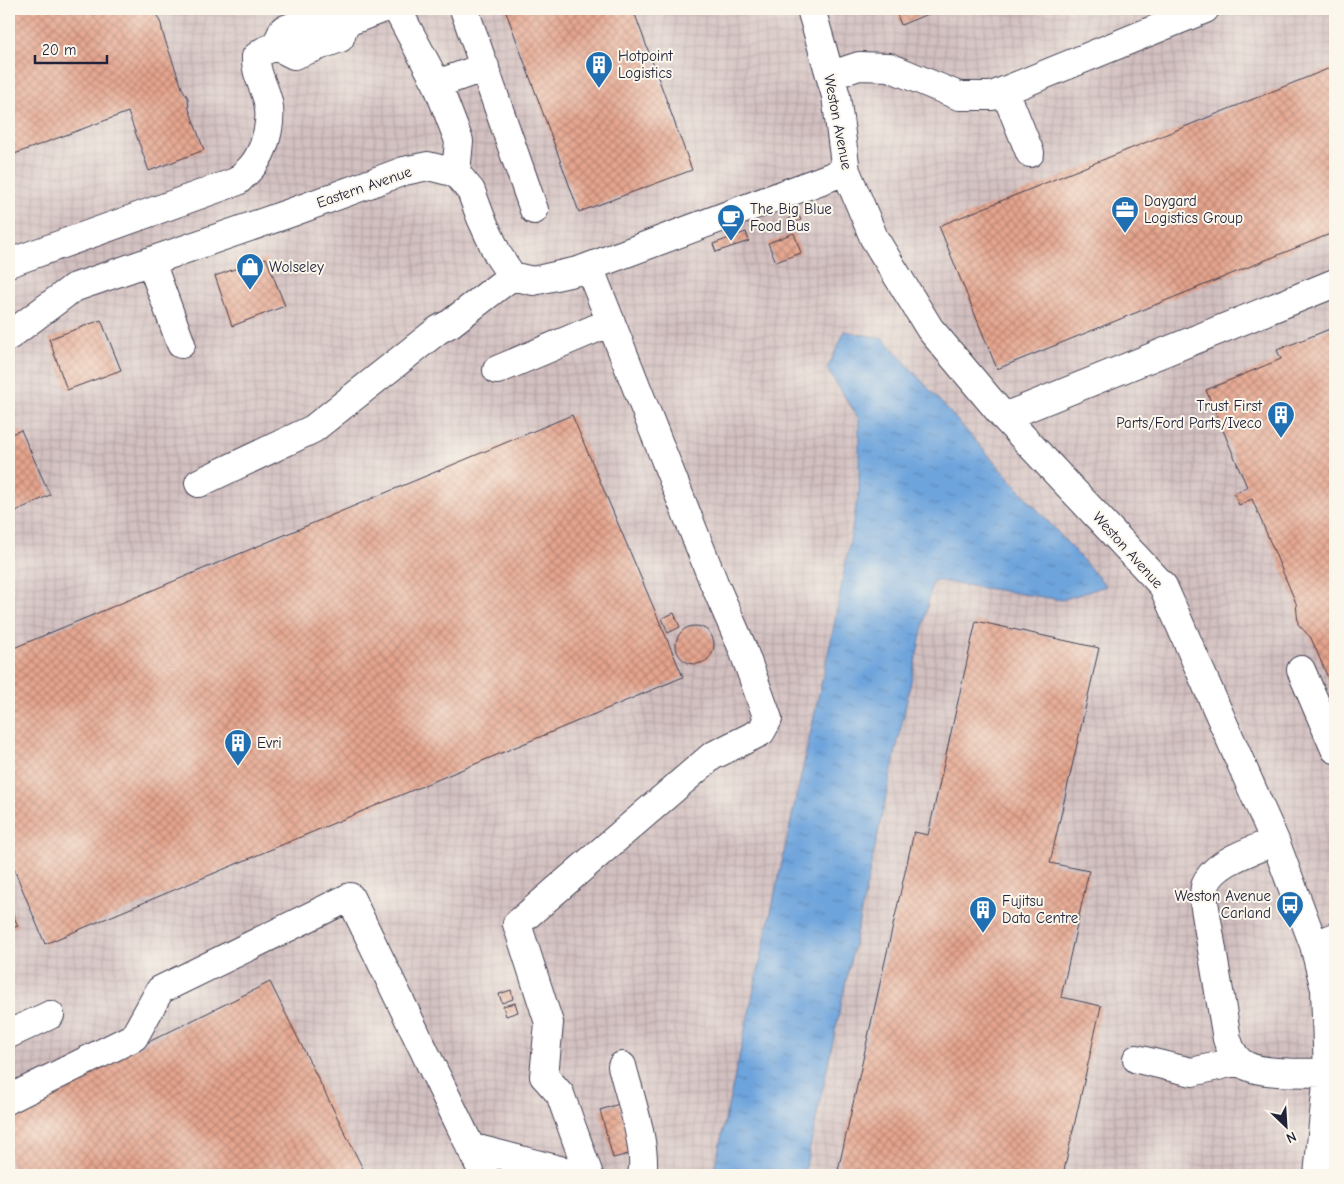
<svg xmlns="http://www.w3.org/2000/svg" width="1344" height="1184" font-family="'Comic Neue',sans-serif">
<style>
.industrial{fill:url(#industrial-grid)}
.water{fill:url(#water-ripples);stroke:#48638c}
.building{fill:url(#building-cross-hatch)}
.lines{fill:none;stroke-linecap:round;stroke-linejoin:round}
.minor-casing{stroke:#423f51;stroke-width:30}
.minor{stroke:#fff;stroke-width:28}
.labels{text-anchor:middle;stroke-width:4;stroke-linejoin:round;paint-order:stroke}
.poi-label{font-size:15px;fill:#22223b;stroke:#fbf7ec;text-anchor:start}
.street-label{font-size:15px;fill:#22223b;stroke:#fbf7ec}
</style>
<defs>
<pattern id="industrial-grid" width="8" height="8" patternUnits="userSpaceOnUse" patternTransform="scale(1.25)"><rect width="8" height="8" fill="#d2bfc0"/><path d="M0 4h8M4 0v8" fill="none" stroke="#b4a4a6"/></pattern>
<pattern id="water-ripples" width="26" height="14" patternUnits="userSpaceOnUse" patternTransform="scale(1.25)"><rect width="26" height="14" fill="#6ea4dc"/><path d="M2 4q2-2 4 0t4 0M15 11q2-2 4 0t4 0" fill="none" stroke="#5a85b4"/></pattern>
<pattern id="building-cross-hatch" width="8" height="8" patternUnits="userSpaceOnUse" patternTransform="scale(1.25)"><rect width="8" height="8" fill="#e5a48d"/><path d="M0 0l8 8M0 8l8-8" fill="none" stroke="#b98574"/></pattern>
</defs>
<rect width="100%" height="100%" fill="#fbf7ec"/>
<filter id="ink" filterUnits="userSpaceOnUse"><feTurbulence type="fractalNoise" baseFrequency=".02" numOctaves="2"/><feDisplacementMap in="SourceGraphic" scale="10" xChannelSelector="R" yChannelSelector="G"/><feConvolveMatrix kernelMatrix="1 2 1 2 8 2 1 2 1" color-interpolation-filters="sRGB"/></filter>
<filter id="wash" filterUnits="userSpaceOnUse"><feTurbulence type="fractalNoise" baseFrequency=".0096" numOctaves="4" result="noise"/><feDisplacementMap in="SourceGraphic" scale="20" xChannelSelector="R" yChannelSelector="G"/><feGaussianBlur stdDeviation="1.12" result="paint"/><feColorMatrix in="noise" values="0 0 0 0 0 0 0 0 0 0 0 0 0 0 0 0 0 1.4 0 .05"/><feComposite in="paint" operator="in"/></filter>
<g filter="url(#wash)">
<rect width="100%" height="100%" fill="#f5e5cd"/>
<path class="industrial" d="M9,9h1326v1166h-1326z"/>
<path class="water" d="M845,331l39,8 222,247 -44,14 -129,-20 -129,595h-91l121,-549 25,-135v-72l-32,-50z"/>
<g id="blocks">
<path class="building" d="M9,9h145l7,15 2,10 19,54 6,10 1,11 15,41 -55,21 -21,-59 -119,44z
M505,9h128l59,161 -113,42z
M895,9h45l-39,16z
M1335,66v166l-338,137 -58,-143z
M798,214l3,6 -10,4 -2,-6z
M746,232l3,9 -33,11 -3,-8z
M794,233l7,20 -25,9 -8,-19z
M266,258l19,48 -53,20 -17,-50z
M101,320l20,50 -54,20 -18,-51z
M1335,327v367l-24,-56 -13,-14 -2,-21 -44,-104 -13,6 -5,-12 13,-6 -41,-97 75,-31 -4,-9z
M572,415l111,262 -638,267 -36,-87v-207z
M21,430l29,65 -34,16 -7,-16v-60z
M674,613l6,14 -12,6 -6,-15z
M976,621l123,27 -49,215 39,8 -28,126 40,9 -38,169h-226l77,-343 14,3z
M676 645a19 19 0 1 1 38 0a19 19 0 1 1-38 0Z
M9,906l9,20 -9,3z
M270,982l96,193h-349l-8,-17v-47z
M511,990l2,9 -11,4 -3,-9z
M515,1003l3,9 -12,4 -3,-10z
M619,1104l14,49 -20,5 -13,-48z"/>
</g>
</g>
<g filter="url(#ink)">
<use href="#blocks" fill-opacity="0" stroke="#423f51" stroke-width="1"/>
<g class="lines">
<defs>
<path id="minor" d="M397,9l40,75 22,57 -3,32
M464,9l70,201
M811,9l25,87 10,75 28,67 56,91 74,88 159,169 112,255 39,104 11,44 3,84 -10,102
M345,23l36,-14
M829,72l9,1 21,-7 30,1 70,29h33l213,-87
M437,84l48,-17
M1005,91l25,62
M151,262l30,82
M9,263l229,-82c6,-7 14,-13 18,-20 11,-17 17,-44 11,-63 -4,-14 -12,-26 -11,-41l8,-6 12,-5 7,-16 48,-18 14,11 -5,15 -46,17 -18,-9
M9,336l64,-48 217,-75 114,-42 24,-5 28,7 15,18 10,27 17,37 14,21 21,5 45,-10 268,-100
M497,370l114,-48
M1004,417l331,-134
M199,483l114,-54 125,-99 13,-7 61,-47
M1301,670l34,79
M1275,841c-20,9 -64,21 -70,46 -1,5 -1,10 -1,15l23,137c3,10 8,22 20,27 18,9 60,6 81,7
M1314,945l21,-8
M9,1034l41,-19
M1137,1059l55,13 47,-11
M622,1066c7,27 26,84 20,109
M9,1099l125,-62 26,-47 190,-93 134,278
M470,1147l109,28
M589,1175l-29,-81 -16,-18 5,-53 -32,-99 195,-168 49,-24 7,-13 -26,-72 -28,-64 -125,-316"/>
</defs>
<use href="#minor" class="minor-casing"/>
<use href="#minor" class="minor"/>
</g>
</g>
<defs>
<symbol id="building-pin" viewBox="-11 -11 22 30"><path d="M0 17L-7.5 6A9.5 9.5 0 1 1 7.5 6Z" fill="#1f6fb2" stroke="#fbf7ec"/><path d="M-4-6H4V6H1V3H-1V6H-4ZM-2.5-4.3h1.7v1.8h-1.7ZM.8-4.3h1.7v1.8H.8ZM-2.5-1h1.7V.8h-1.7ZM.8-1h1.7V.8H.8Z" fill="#fff"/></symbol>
<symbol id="office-pin" viewBox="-11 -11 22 30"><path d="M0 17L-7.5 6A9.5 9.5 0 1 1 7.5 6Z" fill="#1f6fb2" stroke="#fbf7ec"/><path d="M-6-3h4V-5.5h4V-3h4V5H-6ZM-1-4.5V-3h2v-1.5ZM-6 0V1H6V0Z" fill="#fff"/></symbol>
<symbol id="cafe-pin" viewBox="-11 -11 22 30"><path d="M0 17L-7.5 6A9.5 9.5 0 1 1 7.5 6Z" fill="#1f6fb2" stroke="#fbf7ec"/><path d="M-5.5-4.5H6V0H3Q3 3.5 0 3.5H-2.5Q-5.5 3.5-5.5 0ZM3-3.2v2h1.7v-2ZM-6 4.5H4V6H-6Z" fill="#fff"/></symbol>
<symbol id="shop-pin" viewBox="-11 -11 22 30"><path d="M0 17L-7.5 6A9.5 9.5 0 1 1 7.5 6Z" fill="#1f6fb2" stroke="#fbf7ec"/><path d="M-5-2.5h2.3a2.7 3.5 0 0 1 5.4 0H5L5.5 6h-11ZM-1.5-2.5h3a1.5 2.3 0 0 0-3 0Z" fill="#fff"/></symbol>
<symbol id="bus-pin" viewBox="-11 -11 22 30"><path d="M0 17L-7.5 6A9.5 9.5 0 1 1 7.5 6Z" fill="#1f6fb2" stroke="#fbf7ec"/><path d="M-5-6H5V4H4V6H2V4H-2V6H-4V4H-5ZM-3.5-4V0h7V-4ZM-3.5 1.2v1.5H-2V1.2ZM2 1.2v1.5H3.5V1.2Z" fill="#fff"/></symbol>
</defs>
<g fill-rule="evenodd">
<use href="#building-pin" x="583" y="49" width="32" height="43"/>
<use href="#office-pin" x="1109" y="194" width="32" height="43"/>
<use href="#cafe-pin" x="715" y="202" width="32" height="43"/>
<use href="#shop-pin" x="234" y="251" width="32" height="43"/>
<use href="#building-pin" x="1265" y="399" width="32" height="43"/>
<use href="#building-pin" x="222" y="727" width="32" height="43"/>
<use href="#bus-pin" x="1274" y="889" width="32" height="43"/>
<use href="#building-pin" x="967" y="894" width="32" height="43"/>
</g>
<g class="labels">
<g class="poi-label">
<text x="618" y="61">Hotpoint<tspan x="618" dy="17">Logistics</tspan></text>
<text x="1144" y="206">Daygard<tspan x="1144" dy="17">Logistics Group</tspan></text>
<text x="750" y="214">The Big Blue<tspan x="750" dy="17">Food Bus</tspan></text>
<text x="269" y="272">Wolseley</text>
<text x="1262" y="411" text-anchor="end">Trust First<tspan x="1262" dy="17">Parts/Ford Parts/Iveco</tspan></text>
<text x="257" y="748">Evri</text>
<text x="1271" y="901" text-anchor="end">Weston Avenue<tspan x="1271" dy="17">Carland</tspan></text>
<text x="1002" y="906">Fujitsu<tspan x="1002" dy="17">Data Centre</tspan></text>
</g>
<g class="street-label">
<text transform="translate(838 122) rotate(79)" y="5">Weston Avenue</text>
<text transform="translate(364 187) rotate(-19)" y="5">Eastern Avenue</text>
<text transform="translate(1128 550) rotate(48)" y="5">Weston Avenue</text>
</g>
</g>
<rect width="1344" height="1184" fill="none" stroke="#fbf7ec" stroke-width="30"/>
<g transform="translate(1286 1126) rotate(155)" stroke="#fbf7ec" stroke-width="4" paint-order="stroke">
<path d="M0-4L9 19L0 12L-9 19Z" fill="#22223b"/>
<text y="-8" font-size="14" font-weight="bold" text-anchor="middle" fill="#22223b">N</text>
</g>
<path d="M35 55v8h72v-8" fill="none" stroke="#22223b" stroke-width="2.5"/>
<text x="42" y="55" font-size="15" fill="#22223b" stroke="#fbf7ec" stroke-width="4" paint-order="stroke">20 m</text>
</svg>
